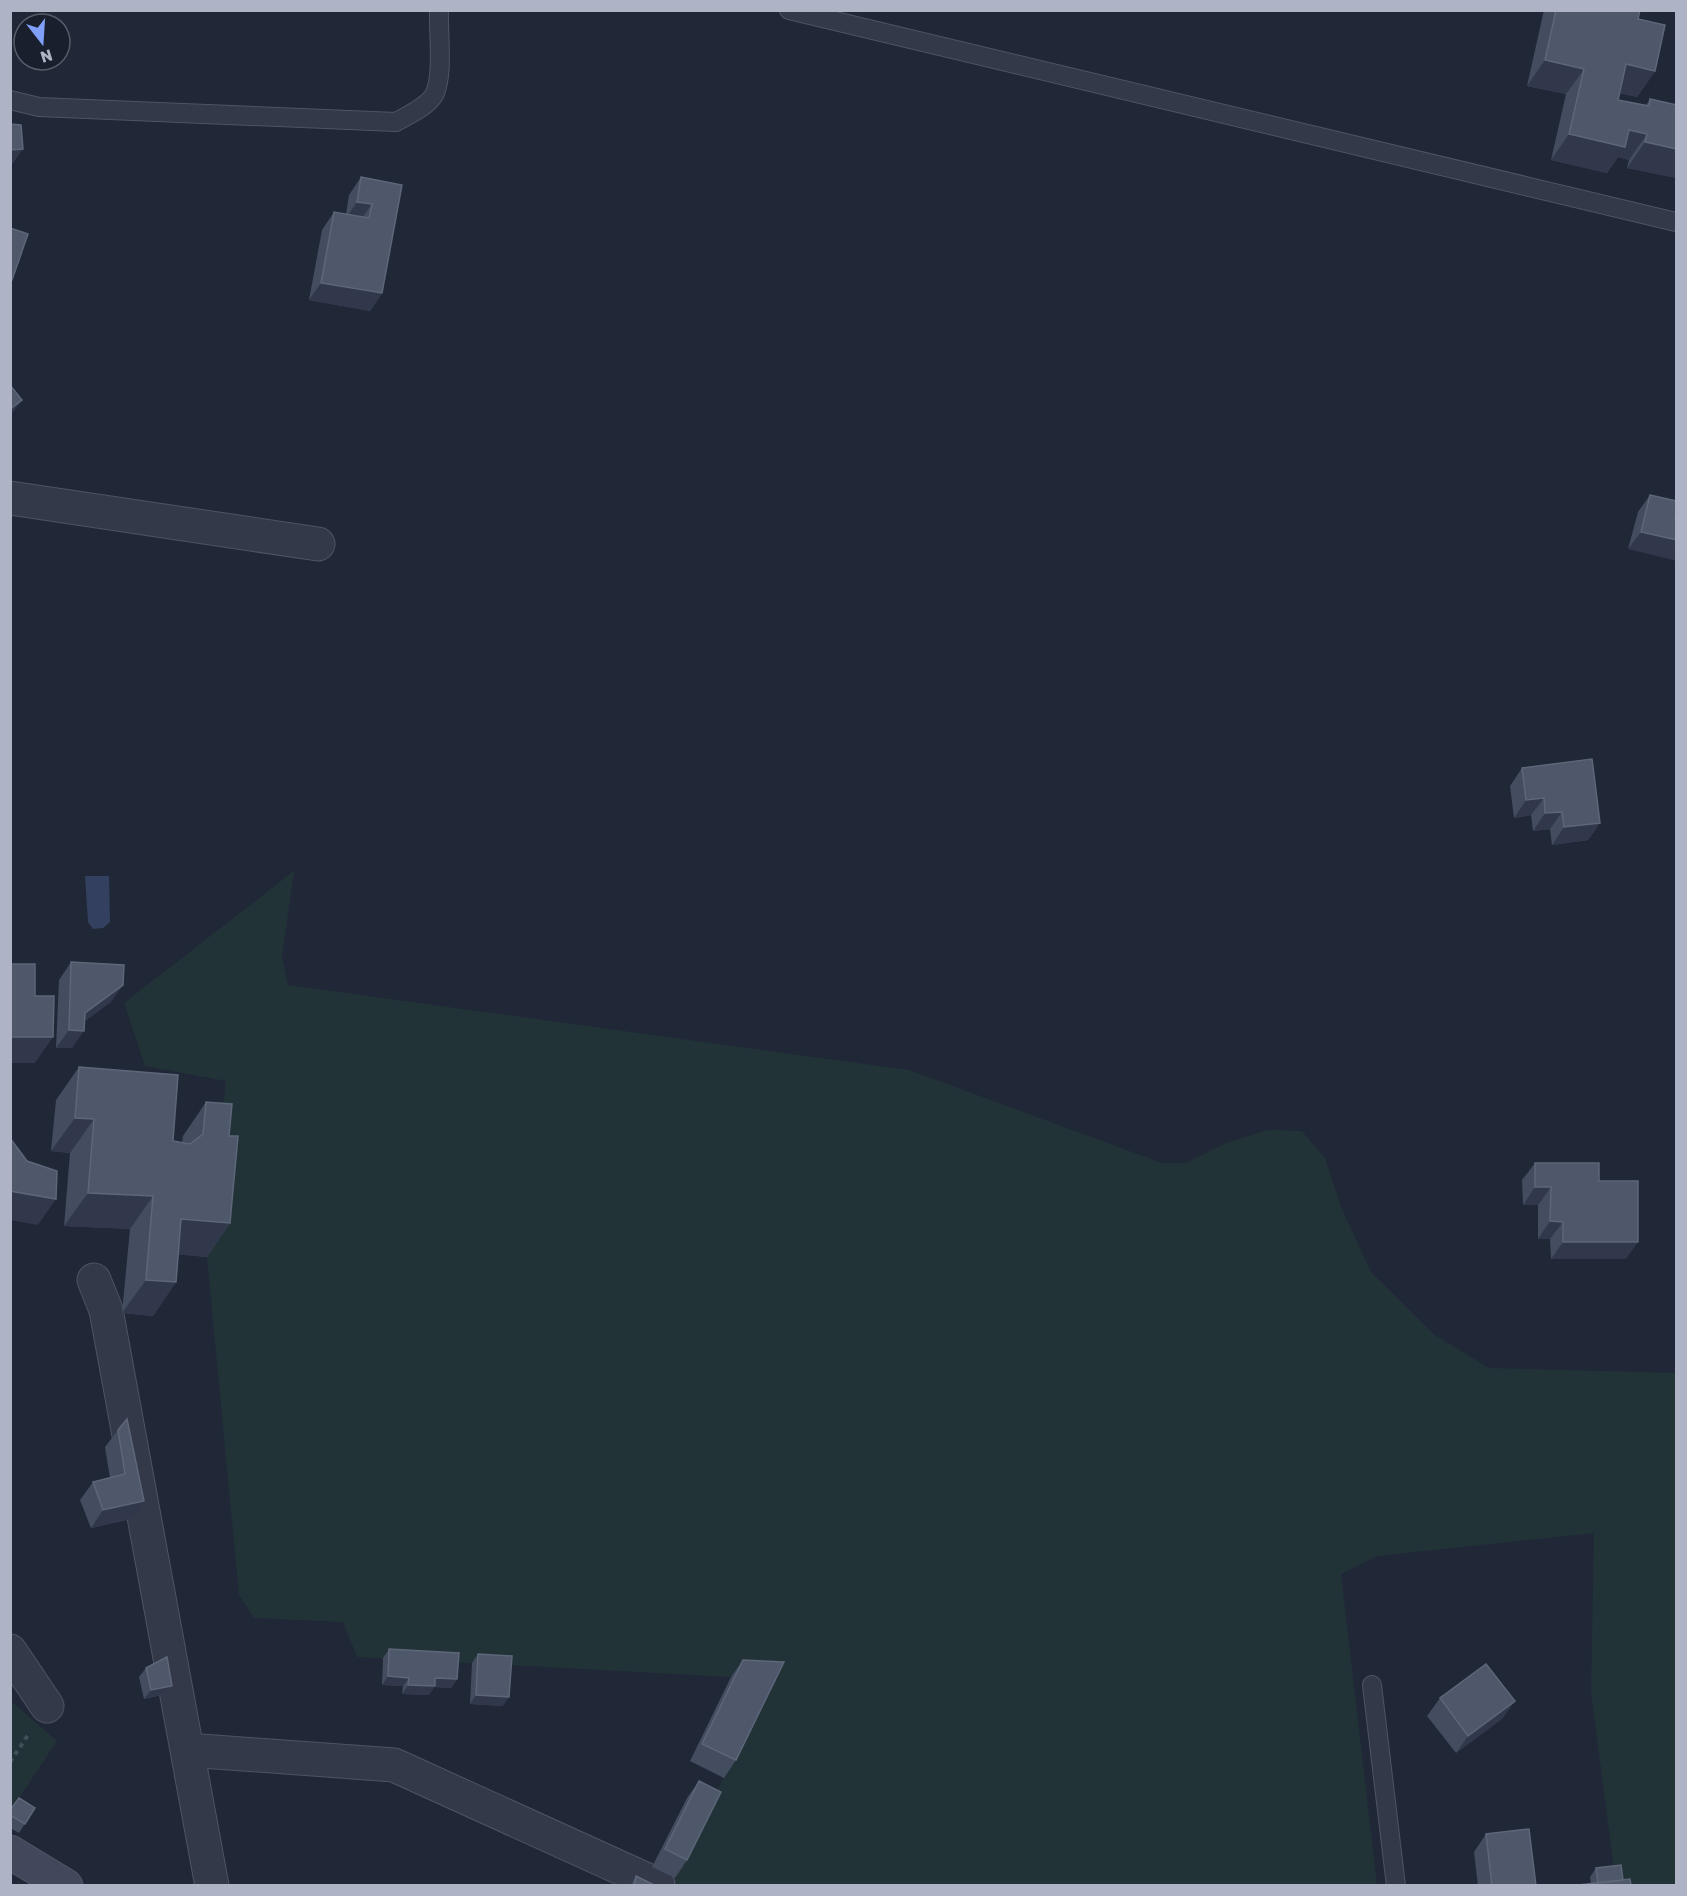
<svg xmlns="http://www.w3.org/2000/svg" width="1687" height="1896" font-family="Rubik,sans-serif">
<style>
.green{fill:#223338}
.water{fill:#33405f}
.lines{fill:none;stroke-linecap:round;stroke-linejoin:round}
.lane-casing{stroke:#4e5463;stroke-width:20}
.street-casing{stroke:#4e5463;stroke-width:35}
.secondary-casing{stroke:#4e5463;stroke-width:35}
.path{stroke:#3f5056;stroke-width:4;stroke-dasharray:4.5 4.5;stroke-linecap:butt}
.lane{stroke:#333948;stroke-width:18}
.street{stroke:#333948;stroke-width:33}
.secondary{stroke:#41485b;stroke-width:33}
.wall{fill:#444c60}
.shaded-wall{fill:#31384b}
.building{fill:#4f576b;stroke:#5e6679;stroke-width:1.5}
</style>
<rect width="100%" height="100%" fill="#202737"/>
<path class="green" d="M294,871l-12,86 6,28 621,85 253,93h24l40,-20 42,-13 34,1 23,27 16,49 30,65 64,63 54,33 187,5v512h-60l-25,-193 3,-159 -217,23 -36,18 36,311h-705l99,-206 -414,-22 -14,-35 -89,-4 -15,-23 -32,-338 19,-176 -81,-15 -21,-63z
M11,1701l46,40 -46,69z"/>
<path class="water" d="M85,876h24l1,46 -7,6 -10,1 -5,-7z"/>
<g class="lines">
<defs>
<path id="lane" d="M789,10l887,212
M10,100l29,7 357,15c12,-7 31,-15 38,-27 10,-19 4,-63 5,-85
M1372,1685l24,201"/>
<path id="street" d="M10,498l308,46
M94,1280l12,30 106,576
M10,1651l37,55
M188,1750l206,15 264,120"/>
<path id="secondary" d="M10,1852l56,34"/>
</defs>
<use href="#lane" class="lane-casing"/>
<use href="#street" class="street-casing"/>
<use href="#secondary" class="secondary-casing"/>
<path class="path" d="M10,1762l18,-27"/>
<use href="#lane" class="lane"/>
<use href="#street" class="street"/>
<use href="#secondary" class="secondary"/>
</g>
<path class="wall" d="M1544,10h96l-2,9 17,52 -18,26 -18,-4 -1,7 28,5 4,-6 27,6v73l-50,-10 2,-8 -11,-3 -11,16 -56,-13 15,-66 -39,-8z
M361,177l41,8 -20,108 -12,18 -61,-11 13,-70 12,-18 12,2 3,-19z
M1650,495l27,6 -49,48 10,-37z
M1522,768l78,55 -12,17 -36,5 -2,-16 -17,2 -2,-16 -17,3 -4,-32z
M71,962l40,40 -27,19 -12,27h-16l3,-68z
M79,1067l94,74 9,2 1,-7 23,-34 23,34 1,87 -23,34 -29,-3 -2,28 -23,34 -31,-3 8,-84 -66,-3 6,-73 -19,-2 5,-51z
M1535,1163l64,18 27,78h-75l-1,-20h-12v-34h-15l-1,-25z
M118,1430l13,89 -40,9 -11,-28 13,-18 17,-4 -5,-31z
M389,1649l68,30 -6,9 -17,-1 -5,8 -27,-1 1,-8 -21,-1 1,-27z
M478,1654l25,52 -33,-2 2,-41z
M743,1660l-7,100 -12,18 -34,-17 41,-84z
M146,1668l26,18 -6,8 -22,5 -5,-22z
M1440,1698l63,20 -47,35 -29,-37z
M699,1781l-12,79 -12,18 -23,-11 35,-69z
M35,1808l-16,25 -9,-5v-18z
M1486,1834l50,52h-58l-4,-34z
M1596,1868l27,12 -32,4 -1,-7z
M636,1876l20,10h-26z"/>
<path class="shaded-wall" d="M1545,60l39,9 -18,25 -39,-8z
M1626,64l29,7 -18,26 -29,-7z
M1629,130l18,4 -18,26 -11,-3 -11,16 -56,-13 18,-26z
M1645,142l32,7v29l-50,-10z
M23,149l-12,17h-1v-16z
M357,202l15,2 -13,18 -14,-3z
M321,283l61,10 -12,18 -61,-11z
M22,400l-12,16v-7z
M1641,532l36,8v21l-49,-12z
M1544,798l-13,17 -17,3 12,-18z
M1562,812l-12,17 -17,2 12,-18z
M1600,823l-12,17 -36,5 12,-18z
M123,985l-12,17 -38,28 12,-17z
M69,1030l15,1 -12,17h-16z
M10,1037h43l-18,26h-25z
M75,1118l19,1 -24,34 -19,-2z
M1535,1187h16l-13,18h-15z
M10,1191l46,8 -18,26 -28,-5z
M88,1193l65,3 -23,33 -66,-3z
M181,1219l49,4 -23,34 -49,-4z
M1550,1221l13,1 -13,17h-12z
M1563,1242h75l-12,17h-75z
M146,1280l30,2 -23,34 -31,-3z
M144,1501l-13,18 -40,9 12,-18z
M388,1676l21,2 -6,8 -21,-1z
M435,1678l22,1 -6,9 -17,-1 -5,8 -27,-1 6,-9z
M172,1686l-6,8 -22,5 7,-9z
M476,1695l33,2 -6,9 -33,-2z
M1515,1701l-12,17 -47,35 12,-17z"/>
<path class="building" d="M1556,10h84l-2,9 27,6 -10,46 -29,-7 -8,36 31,6 1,-7 27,6v44l-32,-7 2,-8 -18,-4 -4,17 -56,-13 15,-65 -39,-9z
M10,124l11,1 2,24 -13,1z
M361,177l41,8 -20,108 -61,-10 13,-71 35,6 3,-14 -15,-2z
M10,228l18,6 -16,46 -2,-1z
M10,385l12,15 -12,9z
M1650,495l27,6v12l-2,6 2,1v20l-36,-8z
M1592,759l8,64 -36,4 -2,-15 -17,1 -1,-15 -18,2 -4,-32z
M71,962l53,3 -1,20 -38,28 -1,18 -15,-1z
M10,964h25v32h19l-1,41h-43z
M79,1067l99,8 -5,66 17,3 13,-10 3,-32 26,2 -3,32h9l-8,87 -49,-4 -5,63 -30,-2 7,-84 -65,-3 6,-74 -19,-1z
M10,1138l17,23 30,10 -1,28 -46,-8z
M1535,1163h64v18h39v61h-75v-20l-13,-1 1,-34h-16z
M127,1419l17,82 -41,9 -10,-28 32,-8 -7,-44z
M389,1649l70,4 -2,26 -22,-1v8l-27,-1 1,-7 -21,-2z
M478,1654l34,2 -3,41 -33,-2z
M167,1657l5,29 -21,4 -5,-22z
M743,1660l41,2 -48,98 -34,-16z
M1486,1664l29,37 -47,35 -28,-38z
M699,1781l22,11 -34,68 -22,-11z
M19,1798l16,10 -10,16 -15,-9v-5z
M1529,1829l7,57h-44l-6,-52z
M1621,1865l2,15 -25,3 -2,-15z
M636,1876l20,10h-22z
M1630,1879l1,7h-52v-1z"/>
<rect width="1687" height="1896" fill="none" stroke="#aeb4c5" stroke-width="24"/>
<g transform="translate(42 42) rotate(163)"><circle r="28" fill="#191f2c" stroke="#555b69" stroke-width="1.5"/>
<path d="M0-4.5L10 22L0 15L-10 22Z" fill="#7f9ff8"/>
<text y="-9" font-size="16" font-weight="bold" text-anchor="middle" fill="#aeb4c5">N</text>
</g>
</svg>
